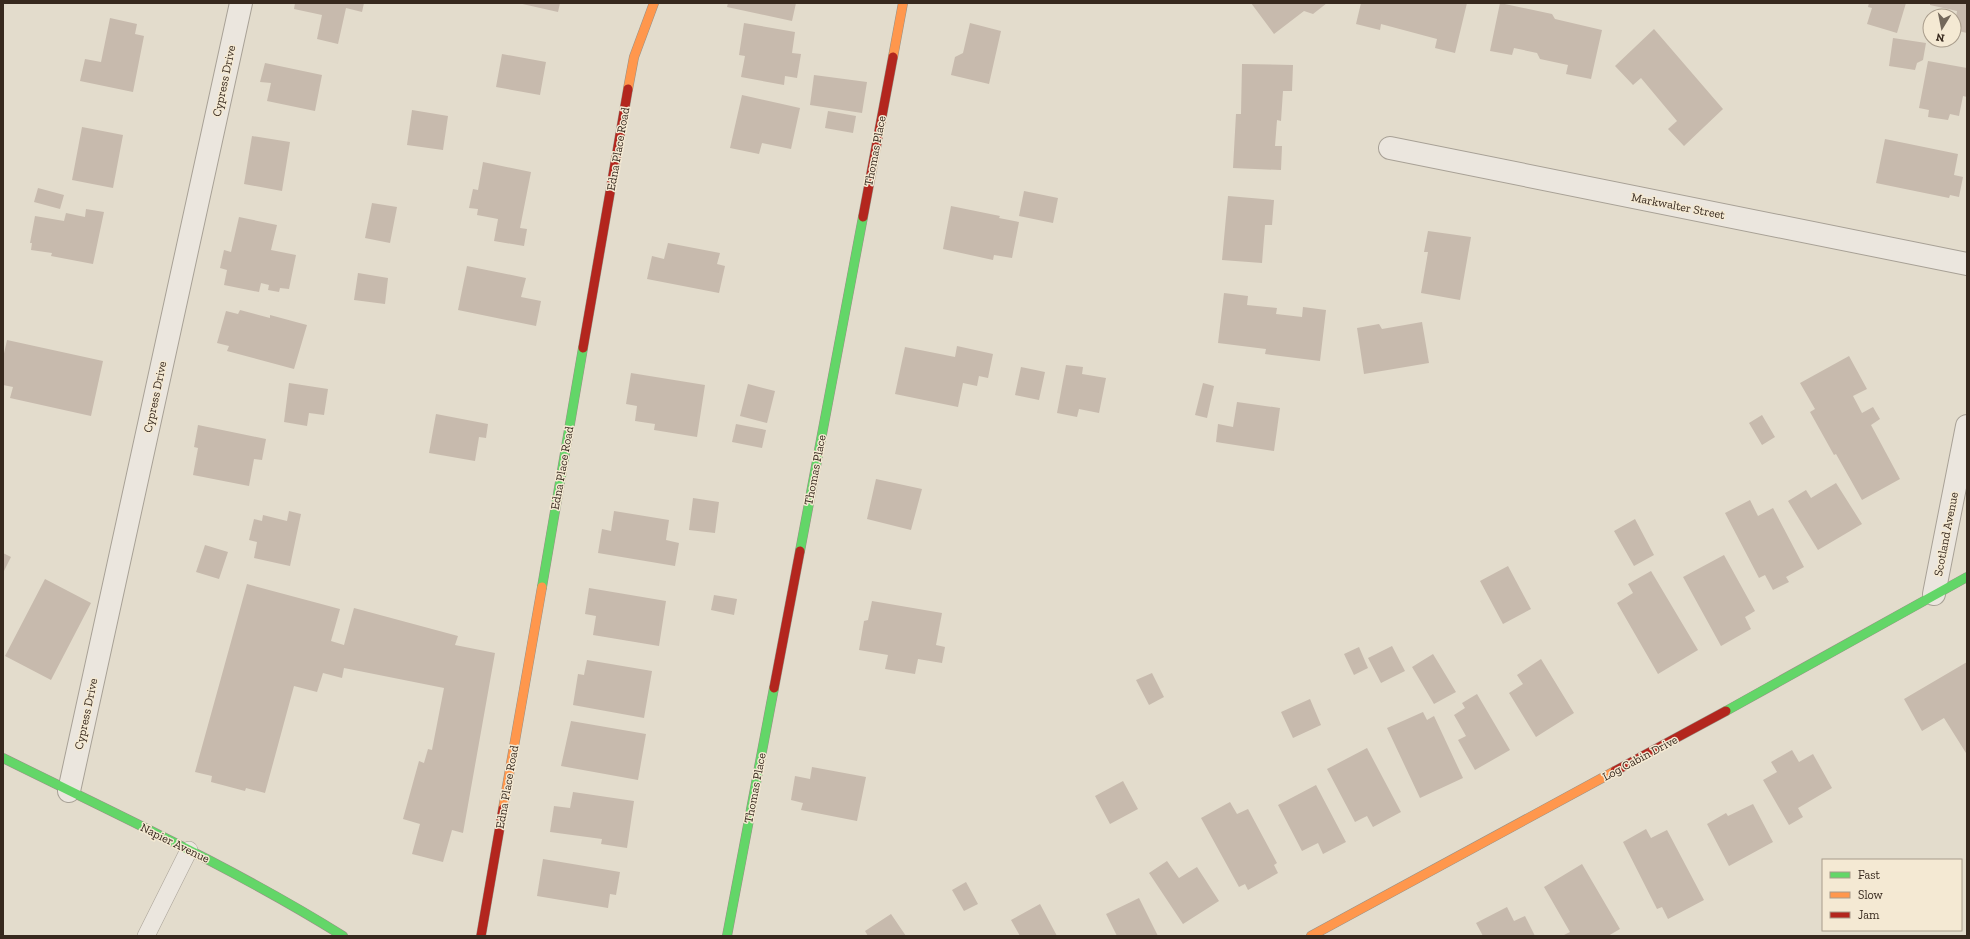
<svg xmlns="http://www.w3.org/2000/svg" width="1970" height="939" font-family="'Zilla Slab',serif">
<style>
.building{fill:#c7baad}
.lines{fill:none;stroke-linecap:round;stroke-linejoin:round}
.lane-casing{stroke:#a8a196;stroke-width:18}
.street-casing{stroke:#a8a196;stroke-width:24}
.fast-casing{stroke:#989186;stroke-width:10}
.slow-casing{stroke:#989186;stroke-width:10}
.jam-casing{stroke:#989186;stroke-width:10}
.lane{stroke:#ebe6de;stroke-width:17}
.street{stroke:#ebe6de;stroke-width:22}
.fast{stroke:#63d668;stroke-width:9}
.slow{stroke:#ff974d;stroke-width:9}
.jam{stroke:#b3261e;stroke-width:9}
.labels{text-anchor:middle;stroke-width:3;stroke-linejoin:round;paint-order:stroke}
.street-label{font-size:12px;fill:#37291e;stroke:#f4e9d3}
</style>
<rect width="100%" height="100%" fill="#e3dccc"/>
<path class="building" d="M295,3h69l-2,9 -16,-4 -8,36 -21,-5 5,-24 -28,-6z
M518,3h42l-2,9z
M728,3h68l-4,18 -65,-14z
M1251,3h76l-14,11 -9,-3 -30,23z
M1361,3h106l-12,50 -20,-5 2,-9 -56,-15 -1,6 -24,-6z
M1500,3l52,11 3,5 47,11 -11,49 -25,-5 2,-9 -28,-6 -3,-6 -23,-5 -2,7 -22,-4z
M1869,3h37l-9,30 -30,-9 5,-16 -4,-1z
M1930,3h37v30l-13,-3 3,-19 -27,-6z
M110,18l27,6 -2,10 9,2 -11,56 -53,-11 5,-22 16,3z
M744,23l51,9 -3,21 9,1 -4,24 -12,-2 -1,9 -43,-8 4,-21 -6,-1z
M970,23l31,8 -12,53 -38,-9 4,-18 8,-4z
M1654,29l69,80 -39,37 -16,-17 9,-8 -36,-43 -8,7 -18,-19z
M1893,38l33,5 -3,17 -6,3 -2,7 -26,-4z
M502,54l44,8 -6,33 -44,-8z
M1928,61l39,7v29l-4,-1 -4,20 -9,-2 -2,6 -20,-3 1,-7 -10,-2z
M265,63l57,12 -7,36 -48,-10 4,-18 -11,-1z
M1242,64l51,1 -1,26h-9l-2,30 -4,-1 -2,26h7l-1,24 -48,-2 3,-54h5z
M814,75l53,7 -5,31 -52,-8z
M742,95l58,13 -9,41 -29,-6 -3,11 -29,-6z
M412,110l36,6 -5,34 -36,-5z
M828,111l28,5 -3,17 -28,-5z
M82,127l41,8 -10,53 -41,-8z
M252,136l38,6 -8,49 -38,-7z
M1885,139l73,15 -4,21 9,2 -4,20 -9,-2 -1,3 -73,-15z
M483,162l48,10 -11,56 7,1 -3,17 -30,-5 4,-22 -21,-4 1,-6 -9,-1 4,-19 5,1z
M38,188l26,7 -4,14 -26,-7z
M1024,191l34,7 -5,25 -34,-7z
M1228,196l46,4 -2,25h-7l-3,38 -40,-3z
M372,203l25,4 -7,36 -25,-5z
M951,206l49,10 -1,2 20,4 -7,36 -18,-3 -1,5 -50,-11z
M86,209l18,3 -11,52 -42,-8 1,-3 -21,-3 1,-7h-2l5,-27 29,5 2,-8 19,4z
M239,217l38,8 -6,25 25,5 -7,34 -9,-1 -1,4 -11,-2 1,-5 -8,-2 -2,9 -35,-7 3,-15 -7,-2 4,-18 7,2z
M1428,231l43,6 -11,63 -39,-7 7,-41h-4z
M668,243l52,10 -3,11 8,2 -6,27 -72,-14 5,-23 12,3z
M467,266l59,12 -5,19 20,4 -5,25 -78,-16z
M358,273l30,5 -3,26 -31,-4z
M1224,293l24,3 -1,9 30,3 -1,6 26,3 1,-10 23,3 -6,51 -55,-7 1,-5 -48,-6z
M240,310l30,8v-3l37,10 -13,44 -67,-18 2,-5 -12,-3 9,-32 12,3z
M1422,322l7,41 -65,11 -7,-46 22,-4 3,5z
M7,340l96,21 -12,55 -81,-18 3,-11 -10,-2v-27z
M957,346l36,8 -5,24 -9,-2 -2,10 -14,-3 -5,24 -63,-13 10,-47 50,10z
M1849,356l18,33 -14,7 9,17 11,-6 7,12 -9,6 29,54 -38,21 -26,-46 -2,1 -24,-43 5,-3 -15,-26z
M1066,365l17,2 -1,7 24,4 -7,35 -20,-4 -2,8 -20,-4z
M1021,367l24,5 -6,28 -24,-5z
M631,373l74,12 -8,52 -43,-7 1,-6 -20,-3 2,-15 -11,-2z
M289,383l39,6 -4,26 -15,-2 -2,13 -23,-4z
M1203,383l11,3 -7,32 -12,-3z
M748,384l27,7 -8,32 -27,-7z
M1237,402l43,6 -6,43 -58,-9 2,-18 15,3z
M436,414l52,10 -2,14 -7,-1 -4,24 -46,-8z
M1762,415l13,22 -13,8 -13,-22z
M736,424l30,6 -4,18 -30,-6z
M198,425l68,14 -4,21 -8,-1 -5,27 -56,-11 5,-27 -4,-1z
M876,479l46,10 -11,41 -44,-11z
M1836,483l26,41 -44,26 -30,-49 18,-11 5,8z
M693,498l26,4 -4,31 -26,-3z
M1750,500l8,16 15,-8 31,59 -18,10 3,5 -16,8 -8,-15 -6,3 -34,-65z
M289,511l12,3 -11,52 -36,-8 3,-16 -8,-2 5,-21 8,2 1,-6 24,6z
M614,511l55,9 -3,20 13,3 -4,23 -77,-13 4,-24 9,2z
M1635,519l19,36 -20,11 -20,-35z
M205,545l23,7 -9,27 -23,-7z
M3,553l8,4 -8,16z
M1724,555l31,56 -10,6 6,12 -30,17 -38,-69z
M1508,566l23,43 -28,15 -23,-43z
M1651,571l47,79 -40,24 -41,-71 16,-10 -5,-9z
M45,579l46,24 -40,77 -46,-24z
M247,584l93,25 -9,32 13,4 10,-37 104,28 -3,9 40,8 -32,180 -11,-3 -9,32 -31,-8 8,-30 -17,-5 16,-58 5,2 4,-14 4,1 12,-62 -100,-20 -2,10 -19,-5 -6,19 -23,-6 -29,107 -19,-5 -1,3 -34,-9 1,-6 -17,-4z
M589,588l77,13 -7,45 -66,-11 3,-19 -11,-2z
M714,595l23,4 -3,16 -23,-5z
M872,601l70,12 -6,32 9,2 -3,16 -24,-4 -3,15 -30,-5 3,-14 -29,-5 5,-29 4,-1z
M1392,646l13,25 -24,12 -13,-25z
M1359,647l9,21 -14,7 -10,-21z
M1433,654l23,38 -22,12 -22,-37z
M1541,659l33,54 -38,24 -27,-44 14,-9 -6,-9z
M587,660l65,11 -8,47 -71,-13 5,-31 6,1z
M1967,662v90l-1,1 -22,-35 -22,13 -18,-32z
M1152,673l12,24 -15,8 -13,-25z
M1477,694l33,56 -35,20 -17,-30 8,-4 -12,-21 11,-7 -3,-5z
M1310,699l11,26 -28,13 -12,-26z
M1423,712l4,8 7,-4 29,62 -43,20 -33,-70z
M571,721l75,13 -8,46 -77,-14z
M1367,748l34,64 -28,15 -6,-11 -12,6 -28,-53z
M1792,750l7,12 14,-8 19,34 -34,20 5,9 -14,8 -26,-45 14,-8 -6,-10z
M812,767l54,10 -9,44 -56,-11 2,-7 -12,-3 4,-24 15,3z
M1123,781l15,28 -28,15 -15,-28z
M1316,785l30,57 -23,12 -5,-11 -16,8 -24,-46z
M573,792l61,9 -7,47 -26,-4 1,-5 -52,-7 4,-26 16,2z
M1230,802l7,12 11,-5 29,54 -3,2 4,8 -30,17 -3,-6 -6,3 -38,-69z
M1753,804l20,38 -44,24 -22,-42 19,-11 2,3z
M1646,829l5,9 16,-8 37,70 -36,19 -6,-12 -5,2 -34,-67z
M543,859l77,13 -4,23 -6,-1 -2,14 -71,-12z
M1167,861l12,17 18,-11 22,34 -36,23 -34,-51z
M1582,864l38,65 -12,7h-46l8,-4 -26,-45z
M966,882l12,22 -14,7 -12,-21z
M1139,898l19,38h-41l-11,-22z
M1040,904l17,32h-37l-9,-16z
M1507,907l7,14 11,-5 10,20h-52l-7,-13z
M891,914l15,22h-38l-3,-5z"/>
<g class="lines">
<defs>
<path id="lane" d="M146,936l43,-86"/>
<path id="street" d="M1390,148l577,116
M1934,594l33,-168
M69,791l172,-788"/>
<path id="fast" d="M800,551l63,-334
M542,587l41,-239
M1726,711l241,-134
M3,758c115,57 231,110 340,178
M727,936l47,-248"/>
<path id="slow" d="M893,57l10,-54
M628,89l6,-32 20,-54
M503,809l39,-222
M1311,936l304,-165"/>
<path id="jam" d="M863,217l30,-160
M583,348l45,-259
M774,688l26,-137
M1615,771l111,-60
M481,936l22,-127"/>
</defs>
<use href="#lane" class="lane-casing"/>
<use href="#street" class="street-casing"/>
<use href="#fast" class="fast-casing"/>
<use href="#slow" class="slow-casing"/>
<use href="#jam" class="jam-casing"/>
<use href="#lane" class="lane"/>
<use href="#street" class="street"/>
<use href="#fast" class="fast"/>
<use href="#slow" class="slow"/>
<use href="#jam" class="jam"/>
</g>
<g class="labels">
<g class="street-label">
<text transform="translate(224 81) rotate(-78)" y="4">Cypress Drive</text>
<text transform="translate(618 149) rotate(-80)" y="4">Edna Place Road</text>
<text transform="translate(875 151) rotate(-79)" y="4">Thomas Place</text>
<text transform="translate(1678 206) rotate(11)" y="4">Markwalter Street</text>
<text transform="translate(155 397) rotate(-78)" y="4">Cypress Drive</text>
<text transform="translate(562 468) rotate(-80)" y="4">Edna Place Road</text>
<text transform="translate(815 470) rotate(-79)" y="4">Thomas Place</text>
<text transform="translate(1946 534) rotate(-79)" y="4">Scotland Avenue</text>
<text transform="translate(86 714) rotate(-78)" y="4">Cypress Drive</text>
<text transform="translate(1640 758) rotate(-28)" y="4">Log Cabin Drive</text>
<text transform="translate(507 787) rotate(-80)" y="4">Edna Place Road</text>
<text transform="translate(755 788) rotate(-79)" y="4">Thomas Place</text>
<text transform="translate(175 843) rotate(26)" y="4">Napier Avenue</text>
</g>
</g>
<rect width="1970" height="939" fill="none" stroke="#37291e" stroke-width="8"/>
<rect x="1822" y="859" width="140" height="72" fill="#f4e9d3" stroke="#a89c8b"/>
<rect x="1830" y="872" width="20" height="6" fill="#63d668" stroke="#a89c8b"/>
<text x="1858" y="879" font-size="12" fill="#37291e">Fast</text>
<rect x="1830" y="892" width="20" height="6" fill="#ff974d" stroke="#a89c8b"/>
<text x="1858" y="899" font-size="12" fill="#37291e">Slow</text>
<rect x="1830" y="912" width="20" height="6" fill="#b3261e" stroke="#a89c8b"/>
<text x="1858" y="919" font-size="12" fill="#37291e">Jam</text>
<g transform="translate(1942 28) rotate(190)"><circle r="19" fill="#f4e9d3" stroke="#a89c8b"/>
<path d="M0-3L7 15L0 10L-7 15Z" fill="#73685b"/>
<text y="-6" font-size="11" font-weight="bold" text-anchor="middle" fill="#37291e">N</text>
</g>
</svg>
